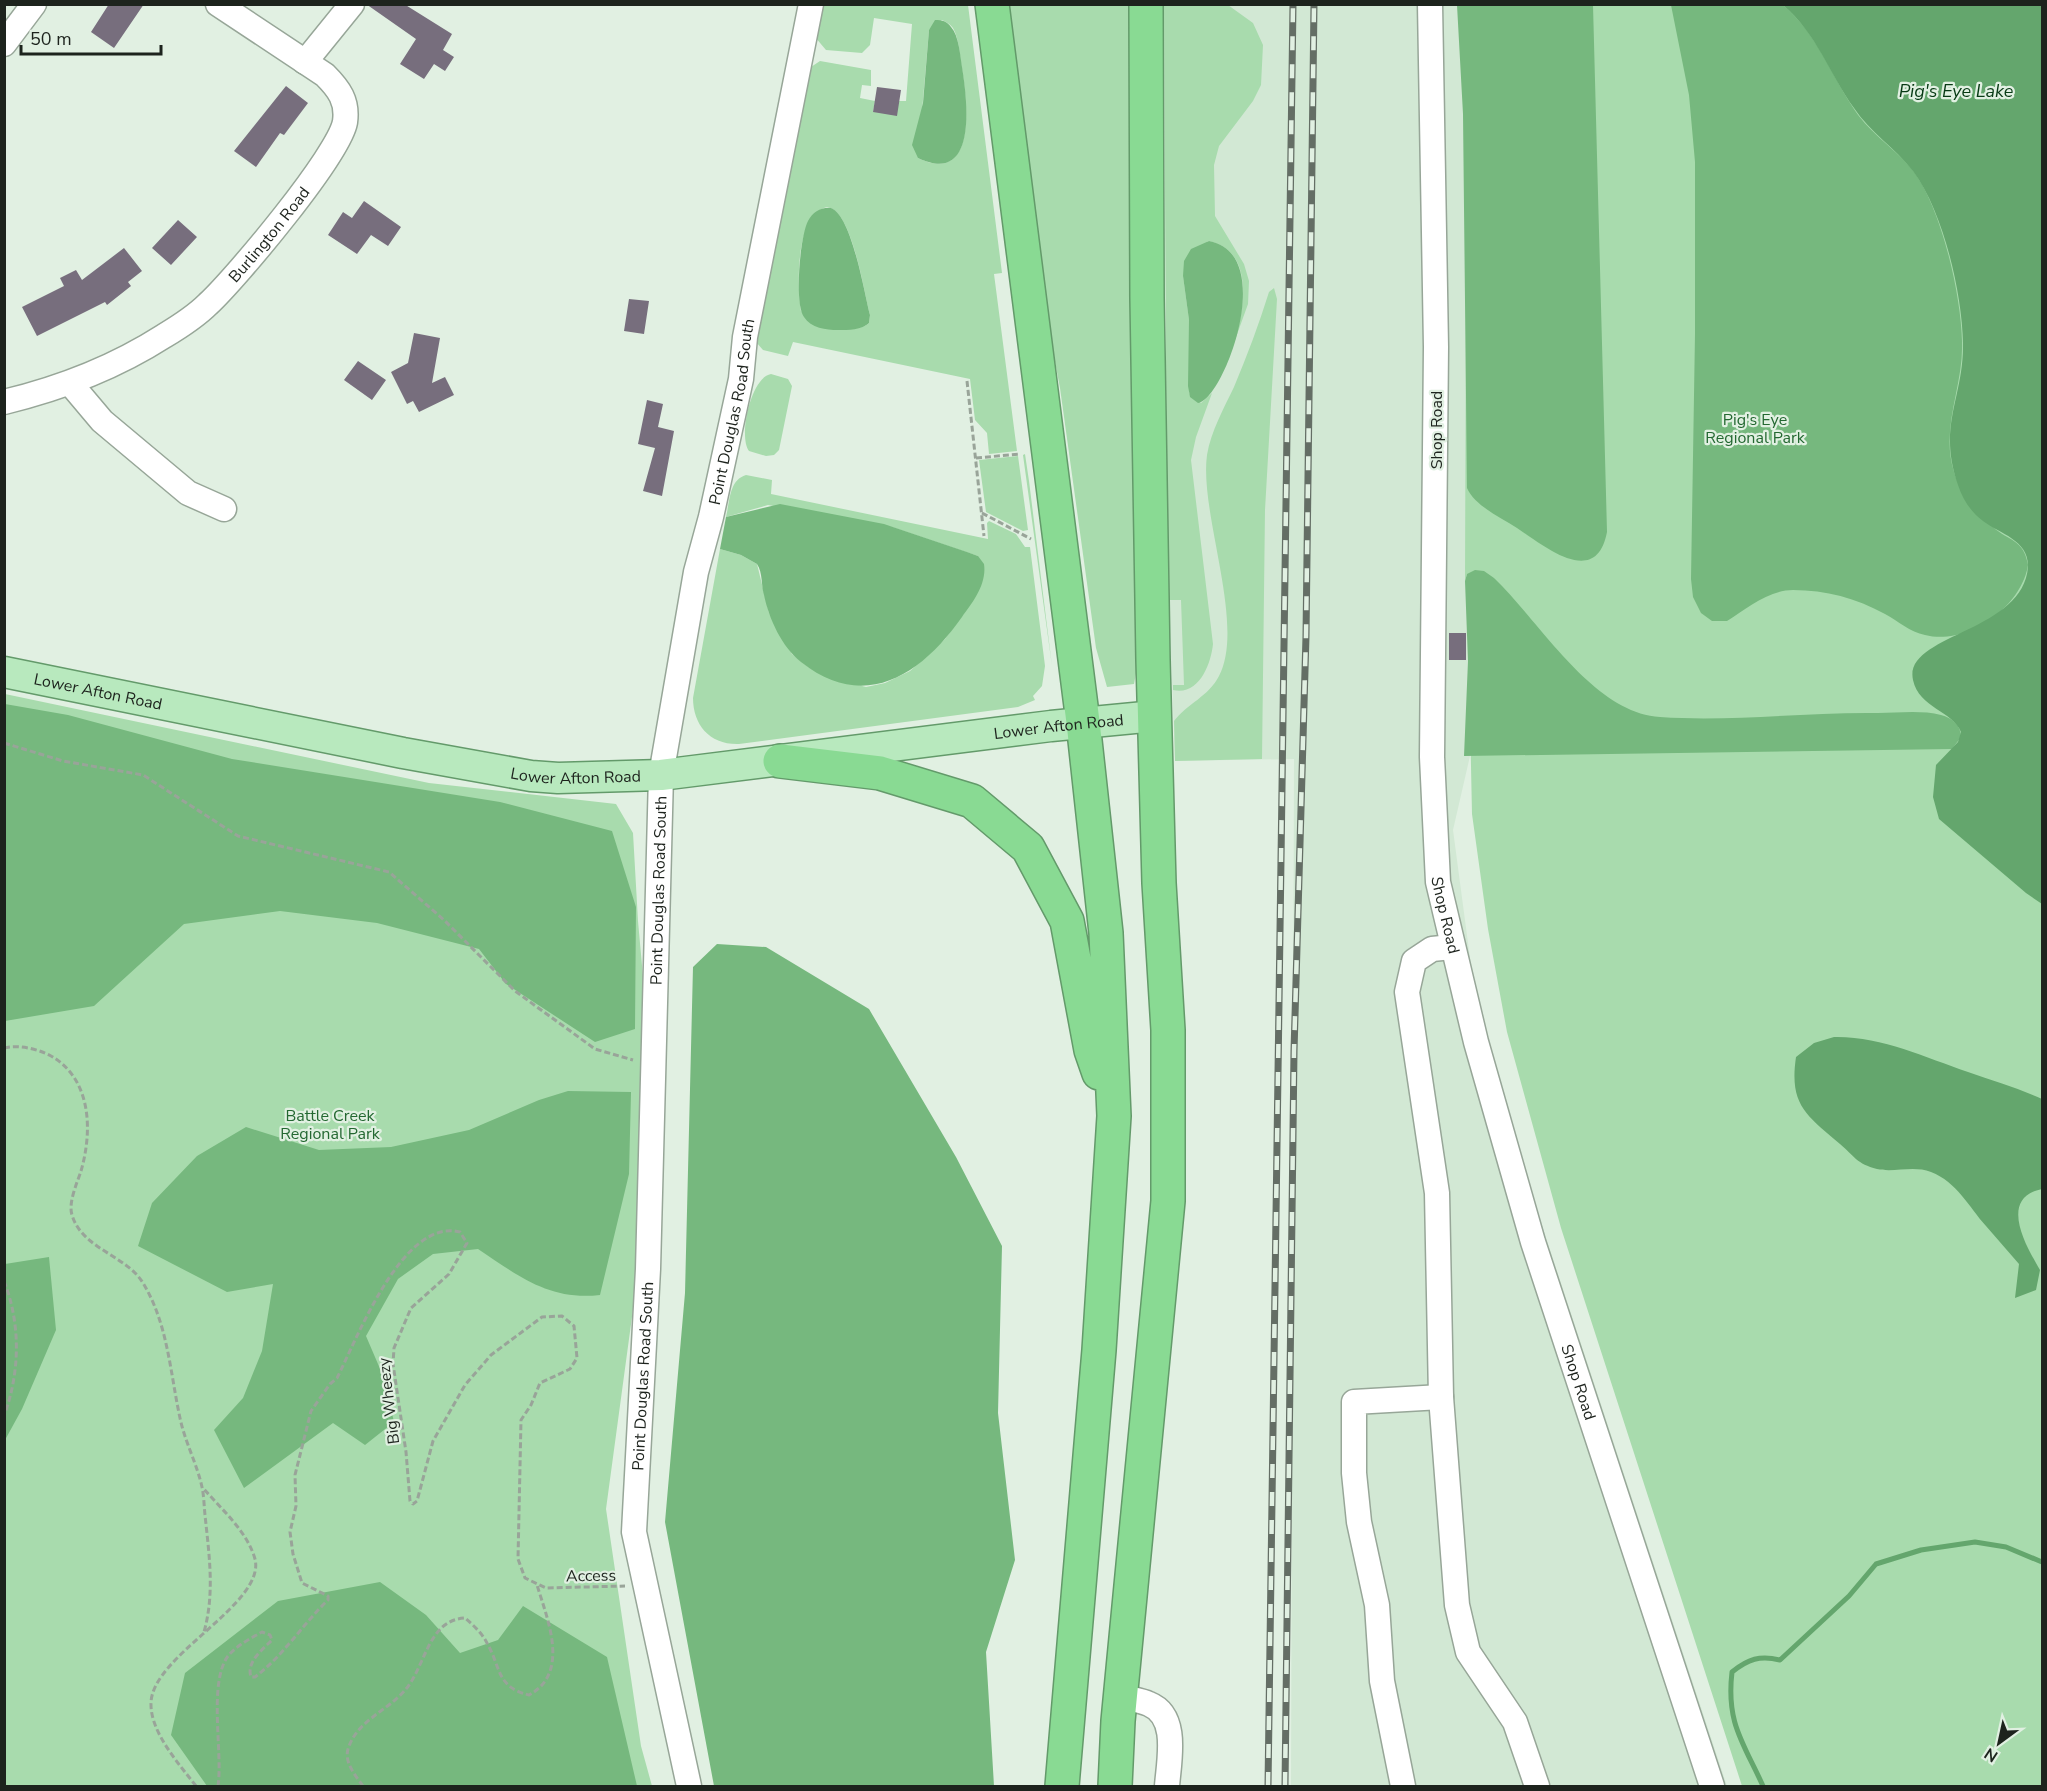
<svg xmlns="http://www.w3.org/2000/svg" width="2047" height="1791" font-family="'Nunito Sans',sans-serif">
<style>
.built{fill:#d2e8d4}
.green{fill:#a8dbad;fill-rule:evenodd}
.forest{fill:#76b87e}
.water{fill:#64a66d}
.lines{fill:none;stroke-linecap:round;stroke-linejoin:round}
.stream{stroke:#64a66d;stroke-width:5}
.building{fill:#776e7d}
.minor-casing{stroke:#97a698;stroke-width:27}
.major-casing{stroke:#639a6a;stroke-width:33}
.highway-casing{stroke:#639a6a;stroke-width:36}
.path{stroke:#99a499;stroke-width:3;stroke-dasharray:6 3;stroke-linecap:butt}
.minor{stroke:#fff;stroke-width:24}
.major{stroke:#b8e9be;stroke-width:30}
.highway{stroke:#89da93;stroke-width:33}
.rail-casing{stroke:#646e65;stroke-width:7}
.rail{stroke:#e1f0e2;stroke-width:4.5;stroke-dasharray:14;stroke-linecap:butt}
.labels{text-anchor:middle;stroke-width:4.5;stroke-linejoin:round;paint-order:stroke}
.street-label{font-size:16px;fill:#1d231d;stroke:#e1f0e2}
.park-label{font-size:16px;fill:#236831;stroke:#e1f0e2}
.water-label{font-size:18px;font-style:italic;fill:#073a14;stroke:#e1f0e2}
</style>
<rect width="100%" height="100%" fill="#e1f0e2"/>
<path class="built" d="M1164,5h303l3,751 -17,74 21,158 53,192 200,606h-436l3,-1027 -119,2 -8,-211z"/>
<path class="green" d="M821,5h147l34,268 -8,1 23,177 -28,3 -2,-21 -12,-13 -5,-41 -177,-37 -5,14 -25,-6 -7,-8 55,-275 9,-6 51,9v16l-9,-1 -2,13 15,3 -2,11 26,-11h7l6,-77 -38,-6 -4,27 -8,8 -36,-3 -11,-13zM942,20c4,2 8,4 11,8 6,10 7,29 9,41 5,30 16,118 -44,89l11,-128zM827,207c25,2 37,86 43,108l-1,8 -4,3 -36,3 -28,-18c-4,-26 -6,-95 26,-104z
M1005,5h127l5,663 -3,16 -27,3 -11,-39 -36,-260 -21,-111z
M1164,5h64l25,18 10,22 -2,40 -8,16 -34,45 -5,19 1,51 29,48 5,17 -1,23 -18,50c12,-32 30,-103 -22,-113l-25,35 6,44v73l12,10 11,-10 -16,44 -5,23 22,184c-2,20 -14,52 -40,46v-5h11l-3,-85h-12l-2,-50z
M1467,5h575v1781h-300l-181,-558 -54,-196 -19,-103 -16,-115 -5,-240 -2,7z
M1274,288l3,11 -12,211 -3,249 -87,2 -1,-40c13,-17 35,-25 45,-45 27,-51 -20,-163 -12,-221 4,-24 17,-47 27,-68 13,-31 25,-63 35,-95z
M771,374l17,5 4,7 -13,64 -5,5 -8,1 -17,-5c-11,-14 2,-74 22,-77z
M1025,454l4,27 23,185 -29,-211z
M1018,456l10,74 -5,1 -37,-19 -7,-52z
M746,475l26,5 -1,14 217,45 -1,-16 2,-2 27,13 9,13h5l15,119 -3,20 -9,10 2,4 -17,7 -279,37c-29,1 -46,-19 -46,-46l27,-149 21,6 16,9 12,49 23,41 16,13 19,10 39,10 19,-4 25,-12 35,-32 22,-30 11,-53 -86,-29 -124,-22 -42,12c4,-16 3,-37 20,-42z
M5,694l424,89 187,21 17,29 5,88 19,211 -51,377 35,237 11,40h-647z"/>
<path class="forest" d="M1457,5h136l14,527c-11,58 -64,13 -90,-4 -17,-11 -42,-22 -50,-40l-4,-374z
M1671,5h112c33,28 46,65 69,101 15,25 40,40 59,62 30,37 50,126 51,173 2,45 -22,86 -8,131 6,20 23,41 39,55 15,14 31,12 35,38 -6,41 -60,81 -103,70 -15,-3 -27,-14 -40,-21 -29,-16 -59,-24 -92,-24 -24,0 -47,19 -66,31h-15l-11,-8 -8,-16 -2,-18 4,-245v-172l-6,-67z
M935,20c7,0 12,1 16,7 8,9 9,28 11,40 5,31 17,120 -44,91l-6,-13 11,-42 6,-73z
M831,208c21,8 33,84 39,107l-1,8c-7,7 -21,7 -31,7 -12,0 -27,-2 -34,-13 -10,-13 -4,-81 4,-96 5,-9 13,-14 23,-13z
M1209,241c70,13 14,160 -11,162l-8,-6 -2,-11 1,-66 -6,-44 1,-15 7,-12z
M780,504l104,20 83,28 11,4 6,8c3,20 -11,38 -22,53 -40,57 -97,96 -161,45 -19,-15 -32,-43 -37,-67 -3,-10 -1,-22 -7,-31l-16,-9 -21,-6 6,-32z
M1475,570l9,1 10,7c46,44 99,135 166,139 72,5 145,-5 218,-4 19,0 44,-3 63,2 11,3 20,10 20,22l-9,12 -488,7 4,-95 -3,-80 2,-7z
M5,704l63,11 164,44 268,43 112,29 24,76 -1,122 -40,13 -89,-58 -27,-35 -102,-26 -97,-12 -96,13 -90,82 -89,15z
M717,944l49,3 103,62 87,148 46,89 -4,167 17,147 -29,92 8,134h-280l-49,-264 20,-229 8,-326z
M568,1091l63,1 -2,82 -29,121c-51,6 -83,-20 -122,-46l-45,5 -35,25 -32,57 18,42 10,44 -29,23 -32,-22 -89,65 -30,-58 29,-32 19,-47 11,-67 -46,8 -89,-46 14,-43 45,-47 49,-29 73,23 72,-3 78,-17 70,-30z
M49,1257l7,73 -34,79 -17,31v-176z
M380,1582l46,33 34,38 38,-13 25,-34 84,51 30,129h-430l-36,-51 14,-62 93,-72z"/>
<path class="water" d="M1783,5h259v899l-16,-11 -87,-74 -6,-22 3,-32 22,-23 3,-10c-8,-21 -42,-24 -48,-52 -10,-46 110,-47 115,-113 1,-27 -28,-33 -45,-46 -12,-9 -20,-21 -25,-36 -21,-60 6,-87 5,-142 -1,-51 -20,-132 -50,-172 -18,-23 -43,-39 -59,-63 -25,-35 -37,-74 -71,-103z
M1834,1037c47,-1 90,20 134,35 25,9 50,16 74,27v90c-44,9 -16,57 -2,81l-4,20 -21,8 4,-34c-11,-13 -22,-25 -33,-38 -17,-19 -29,-44 -55,-54 -18,-7 -37,1 -54,-3 -20,-5 -23,-13 -37,-25 -34,-29 -51,-39 -44,-87l18,-14z"/>
<g class="lines">
<path class="stream" d="M1763,1786c-20,-44 -37,-63 -31,-114 16,-13 28,-17 48,-12l69,-64 27,-32 45,-14 54,-8 31,5 36,15"/>
</g>
<path class="building" d="M109,4h35l-30,44 -23,-16z
M366,4h38l48,30 -9,16 11,7 -9,14 -11,-7 -10,15 -24,-15 16,-25z
M286,86l22,17 -24,32 -4,-2 -24,34 -22,-16z
M877,87l24,3 -4,26 -24,-4z
M364,201l37,26 -13,19 -17,-11 -14,19 -29,-19 15,-23 9,6z
M178,220l19,17 -26,28 -19,-17z
M124,248l18,23 -14,11 3,4 -24,19 -2,-3 -68,34 -15,-29 42,-21 -4,-8 16,-8 6,10z
M629,299l20,2 -5,33 -20,-3z
M414,333l26,5 -8,45 13,-6 9,18 -35,17 -6,-11 -6,3 -16,-32 17,-9z
M358,361l28,19 -14,20 -28,-20z
M647,400l16,4 -5,23 16,4 -12,65 -19,-5 12,-43 -17,-4z
M1449,633h17v27h-17z"/>
<g class="lines">
<defs>
<g id="minor">
<path id="s1" d="M1430,4l6,343 -4,410 6,125 38,160 57,200 179,544"/>
<path d="M4,44l30,-40"/>
<path d="M305,62l47,-58"/>
<path d="M70,383l32,38 86,72 36,16"/>
<path id="s2" d="M4,402c58,-14 110,-34 160,-66 15,-9 32,-20 44,-32 29,-27 131,-149 137,-182 3,-21 -6,-33 -20,-47l-107,-71"/>
<path d="M1452,947l-20,2 -18,12 -7,31 30,201 4,204 16,208 11,47 47,70 22,64"/>
<path d="M1121,1696c9,3 19,4 28,8 30,12 20,56 18,82"/>
<path id="s3" d="M689,1786l-55,-254 14,-263 13,-494 35,-203 15,-55 30,-138 4,-42 66,-333"/>
<path d="M1403,1786l-21,-105 -5,-76 -18,-83 -5,-49v-71l87,-5"/>
</g>
<g id="major">
<path id="s4" d="M4,672l399,81 128,23 27,2 103,-3 390,-49 104,-10"/>
</g>
<path id="highway" d="M992,4l91,718 23,211 8,183 -15,234 -37,436
M780,761l100,12 92,28 56,47 39,73 24,129 8,23
M1115,1786l3,-65 50,-520v-171l-9,-147 -6,-223 -6,-362 -1,-294"/>
</defs>
<use href="#minor" class="minor-casing"/>
<use href="#major" class="major-casing"/>
<use href="#highway" class="highway-casing"/>
<path class="path" d="M967,381l17,155
M976,458l44,-4
M982,513l49,26
M4,743l59,18 80,14 95,61 151,36 55,48 71,71 80,58 38,11
M4,1048c16,-4 39,2 52,11 36,25 36,74 25,112 -4,12 -13,32 -9,44 10,34 54,40 71,68 25,41 27,89 37,135 5,24 17,46 22,69 2,9 2,19 3,28 4,39 10,78 -1,117
M4,1281c17,43 16,92 0,135
M196,1786c-17,-22 -46,-54 -45,-83 1,-48 115,-99 104,-144 -8,-28 -33,-49 -51,-70
M218,1786c5,-33 -10,-103 10,-130 8,-10 23,-18 34,-24l8,3 2,5c-10,10 -26,22 -21,37h4c29,-22 47,-52 73,-77v-4l-26,-13 -9,-29 -3,-22 6,-26 -1,-31 16,-64 19,-27 7,-6c20,-39 66,-161 123,-146l7,11 -18,31 -38,34 -17,40 -1,16 13,88 4,49 3,3 4,-3 16,-60 32,-56 26,-30 51,-38 20,-1 12,10 3,32 -7,11 -30,14 -9,22 -10,15 -3,139 7,19 21,10 79,-2
M363,1786c-7,-10 -19,-23 -15,-37 9,-29 40,-38 58,-60 20,-24 22,-69 59,-71 8,7 17,15 22,25 14,24 9,44 42,52 41,-22 19,-74 8,-110"/>
<use href="#minor" class="minor"/>
<use href="#major" class="major"/>
<use href="#highway" class="highway"/>
<defs>
<path id="rail" d="M1268,1786l25,-1782
M1285,1786l9,-735 12,-415 8,-632"/>
</defs>
<use href="#rail" class="rail-casing"/>
<use href="#rail" class="rail"/>
</g>
<g class="labels">
<g class="street-label">
<text dy="6" stroke="none"><textPath href="#s2" startOffset="321">Burlington Road</textPath></text>
<text dy="6" stroke="none"><textPath href="#s3" startOffset="1388">Point Douglas Road South</textPath></text>
<text transform="translate(1436 430) rotate(-90)" y="6">Shop Road</text>
<text dy="6" stroke="none"><textPath href="#s4" startOffset="96">Lower Afton Road</textPath></text>
<text dy="6" stroke="none"><textPath href="#s4" startOffset="1068">Lower Afton Road</textPath></text>
<text dy="6" stroke="none"><textPath href="#s4" startOffset="582">Lower Afton Road</textPath></text>
<text dy="6" stroke="none"><textPath href="#s3" startOffset="902">Point Douglas Road South</textPath></text>
<text dy="6" stroke="none"><textPath href="#s1" startOffset="912">Shop Road</textPath></text>
<text dy="6" stroke="none"><textPath href="#s3" startOffset="416">Point Douglas Road South</textPath></text>
<text dy="6" stroke="none"><textPath href="#s1" startOffset="1398">Shop Road</textPath></text>
<text transform="translate(388 1401) rotate(-97)" y="6">Big Wheezy</text>
<text transform="translate(591 1575) rotate(-1)" y="6">Access</text>
</g>
<g class="park-label">
<text x="1755" y="425">Pig's Eye<tspan x="1755" dy="18">Regional Park</tspan></text>
<text x="330" y="1121">Battle Creek<tspan x="330" dy="18">Regional Park</tspan></text>
</g>
<g class="water-label">
<text x="1956" y="97">Pig's Eye Lake</text>
</g>
</g>
<rect width="2047" height="1791" fill="none" stroke="#1d231d" stroke-width="12"/>
<g transform="translate(1999 1743) rotate(213)" stroke="#e1f0e2" stroke-width="4.5" paint-order="stroke">
<path d="M0-4.5L10 22L0 15L-10 22Z" fill="#1d231d"/>
<text y="-9" font-size="16" font-weight="bold" text-anchor="middle" fill="#1d231d">N</text>
</g>
<path d="M21 45v9h140v-9" fill="none" stroke="#1d231d" stroke-width="3"/>
<text x="30" y="45" font-size="18" fill="#1d231d" stroke="#e1f0e2" stroke-width="4.5" paint-order="stroke">50 m</text>
</svg>
